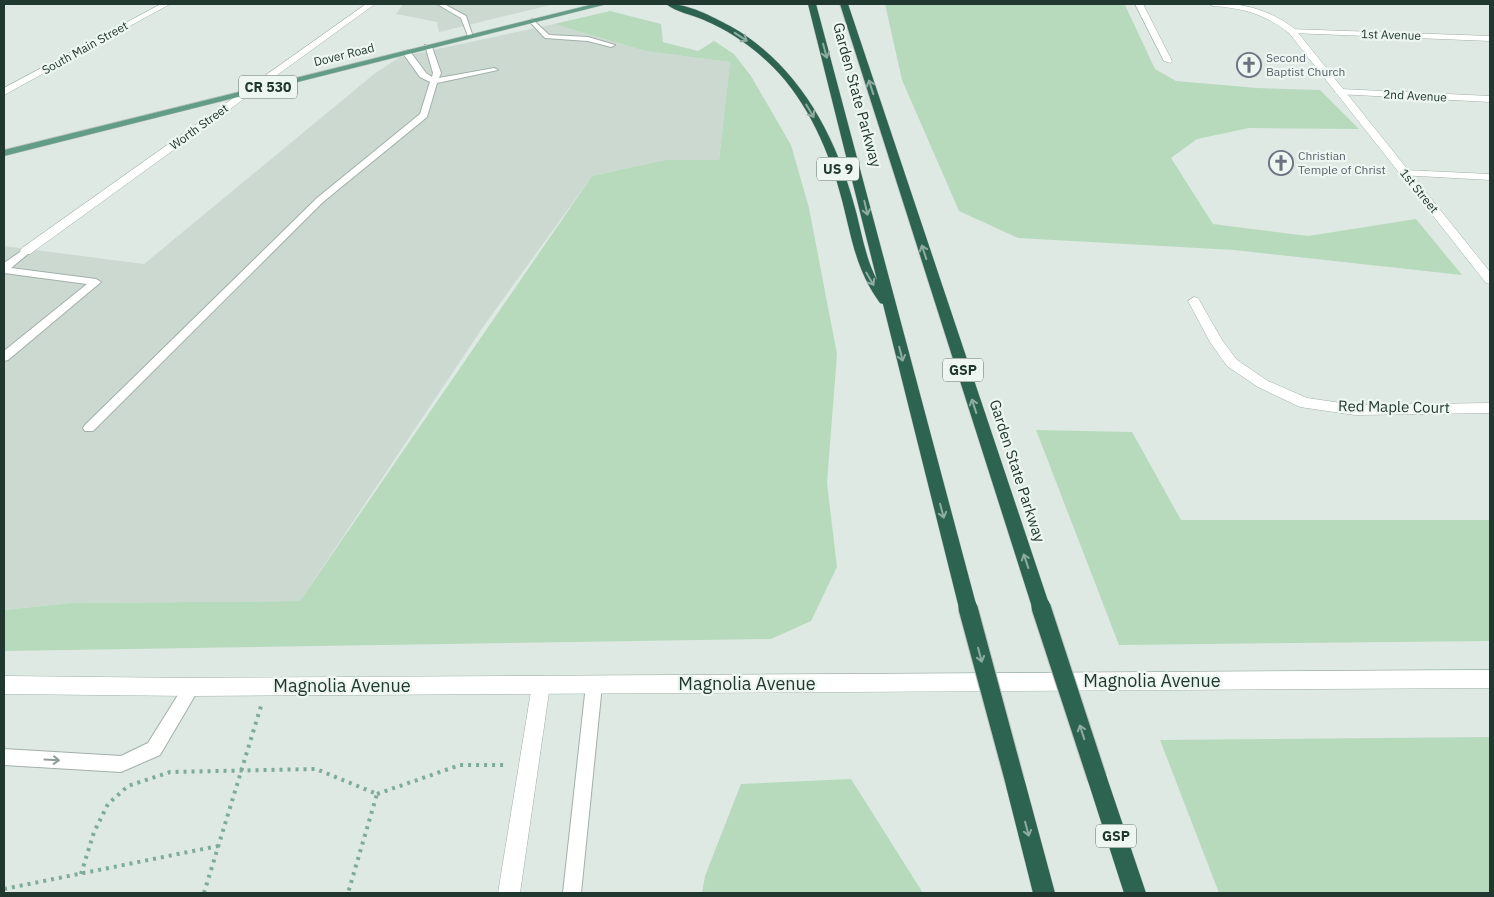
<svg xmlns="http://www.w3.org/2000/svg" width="1494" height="897" font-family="'IBM Plex Sans',sans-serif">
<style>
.built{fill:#ccd9d1}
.green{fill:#b7dabc}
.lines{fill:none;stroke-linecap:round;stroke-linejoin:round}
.lane-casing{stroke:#a1b0a9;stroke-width:2}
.street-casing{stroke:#a1b0a9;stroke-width:1}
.secondary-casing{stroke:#9eb4a9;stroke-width:1}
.primary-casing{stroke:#bcc3c1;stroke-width:1}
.highway-casing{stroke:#bcc3c1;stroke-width:1}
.path{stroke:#7fac98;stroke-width:4;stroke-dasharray:3 5;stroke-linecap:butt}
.lane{fill:#fff;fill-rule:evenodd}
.street{fill:#fff;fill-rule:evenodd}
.secondary{fill:#fff;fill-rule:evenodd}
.primary{fill:#649d87;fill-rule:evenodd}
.highway{fill:#2d6351;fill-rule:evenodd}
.highway-bridge-casing{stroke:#bcc3c1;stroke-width:21;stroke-linecap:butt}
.highway-bridge{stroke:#2d6351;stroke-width:19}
.oneway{stroke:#8eaca1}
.oneway2{stroke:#909c97}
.labels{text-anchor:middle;stroke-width:4.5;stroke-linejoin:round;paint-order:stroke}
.far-street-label{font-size:12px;fill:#20382f;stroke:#eef6f1}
.far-worship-label{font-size:12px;fill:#5b616d;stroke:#eef6f1;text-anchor:start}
.shield{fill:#eef6f1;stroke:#5e7169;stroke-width:1}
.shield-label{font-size:14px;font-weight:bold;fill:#20382f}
.street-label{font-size:15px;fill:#20382f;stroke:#eef6f1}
.near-street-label{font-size:18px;fill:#20382f;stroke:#eef6f1}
</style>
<rect width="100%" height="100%" fill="#dee9e3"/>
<path class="built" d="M403,4h152l-116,28 -2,-10 -41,-8z
M554,24l91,27 85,11 -11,98h-54l-73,16 -109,151 -183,274 -229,2 -67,7v-364l140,18 230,-190 26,-17z"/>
<path class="green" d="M885,4l240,1 30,64 21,12 81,7 63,2 39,39 -110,-1 -52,11 -26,19 42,66 95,12 108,-17 46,56 -228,-25 -216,-12 -59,-27 -57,-131z
M610,11l51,13 2,18 35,9 16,-10 20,13 17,22 40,69 18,63 28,146 -10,129 10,84 -26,54 -40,18 -767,12v-41l67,-7 229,-2 292,-425 73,-16h54l11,-98 -85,-11 -91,-27z
M1036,430l96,2 49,88h309v121l-371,4z
M1490,737v156h-271l-59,-153z
M851,779l72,114h-221l3,-17 36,-92z"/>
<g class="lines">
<defs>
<path id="lane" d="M437,4h7l22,12 7,21 -5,-1 -7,-18z
M532,19l17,16 39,2 27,8 -4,2 -23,-6 -43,-3 -16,-17z
M425,45l7,2 9,26 -2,5 55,-10 4,2 -61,13 -10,34 -104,85 -230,229h-8l-2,-3 2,-3 232,-227 103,-84 10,-32 -10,-5 -18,-25 7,-2 17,23 6,4 1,-4z
M26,248l3,1v4l-18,15 85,11 5,3 -93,78 -4,1v-10l83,-67 -83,-11v-10z
M594,678l6,2 2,5 -21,208h-18l23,-208 2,-5z
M192,680l6,2 2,5 -40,68 -39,17 -117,-7v-16l117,7 27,-13 38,-61z"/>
<path id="street" d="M366,4h9l-345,250h-8l-2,-3 2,-3z
M1135,4h8l29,57 -1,2 -7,-2z
M1289,29l201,7v5l-198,-8h-3z
M1340,89l150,7v6l-153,-8 -2,-2z
M1404,170l86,4v6l-90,-5 -1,-2 1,-2z
M1194,297l4,1 24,42 15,20 31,21 39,17 48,7 135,-2v10l-135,2 -55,-8 -42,-20 -31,-21 -17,-24 -22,-41z
M541,676l7,3 2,6 -30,208h-22l34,-208 2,-6z"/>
<path id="secondary" d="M161,4h9l-166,91v-7z
M1209,4c33,-2 59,5 86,25l195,243v12l-4,-1 -197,-250c-24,-19 -46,-25 -76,-27z
M1490,670v18l-1298,8 -188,-2v-18l188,2z"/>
<path id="primary" d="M594,4h13l-603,152v-6z"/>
<path id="highway" d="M666,4c21,-1 45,12 64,22 65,36 104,105 123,175 8,26 11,55 24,79l-69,-276h8l161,604 -3,5 -6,3 -6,-3 -3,-5 -76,-304 -3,-1c-24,-33 -28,-64 -38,-103 -12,-47 -34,-98 -69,-133 -20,-20 -43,-36 -69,-47 -11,-5 -28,-8 -38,-16z
M840,4h8l202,603 -3,5 -6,3 -6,-3 -3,-5z
M1097,768l7,3 3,7 39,115h-22l-37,-115 3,-7z
M1015,772l7,3 3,7 30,111h-22l-28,-111 3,-7z"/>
</defs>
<use href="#lane" class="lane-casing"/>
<use href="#street" class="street-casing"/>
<use href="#secondary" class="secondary-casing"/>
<use href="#primary" class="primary-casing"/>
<use href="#highway" class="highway-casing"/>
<path class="path" d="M377,794l83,-29h48
M81,874l13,-42 14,-28 20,-18 42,-14 146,-3 61,25 -29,99
M4,889l214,-43
M204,893l57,-187"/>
<use href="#lane" class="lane"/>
<use href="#street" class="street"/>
<use href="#secondary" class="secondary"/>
<use href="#primary" class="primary"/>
<use href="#highway" class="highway"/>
<defs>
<path id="highway-bridge" d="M1041,607l56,171
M968,608l47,174"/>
</defs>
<use href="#highway-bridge" class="highway-bridge-casing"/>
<use href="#highway-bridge" class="highway-bridge"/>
</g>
<defs><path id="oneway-shaft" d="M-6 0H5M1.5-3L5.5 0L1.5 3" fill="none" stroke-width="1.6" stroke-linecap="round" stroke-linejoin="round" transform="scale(1.25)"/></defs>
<g class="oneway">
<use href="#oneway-shaft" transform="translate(741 37) rotate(33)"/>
<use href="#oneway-shaft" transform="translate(825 51) rotate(75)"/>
<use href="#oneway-shaft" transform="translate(871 87) rotate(-108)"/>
<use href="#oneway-shaft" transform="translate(810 111) rotate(59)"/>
<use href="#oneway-shaft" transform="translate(866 208) rotate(77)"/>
<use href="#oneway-shaft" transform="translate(924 252) rotate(-108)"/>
<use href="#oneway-shaft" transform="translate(870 279) rotate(60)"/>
<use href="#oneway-shaft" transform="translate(901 354) rotate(76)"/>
<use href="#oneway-shaft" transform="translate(974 406) rotate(-108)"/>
<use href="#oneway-shaft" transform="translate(942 511) rotate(75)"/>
<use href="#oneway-shaft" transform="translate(1026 561) rotate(-109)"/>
<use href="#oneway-shaft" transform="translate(980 655) rotate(75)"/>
<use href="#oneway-shaft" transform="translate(1082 732) rotate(-108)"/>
<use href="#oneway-shaft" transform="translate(1027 829) rotate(75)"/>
</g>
<use class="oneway2" href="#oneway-shaft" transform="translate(52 760) rotate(3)"/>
<defs>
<symbol id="church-ring" viewBox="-11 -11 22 22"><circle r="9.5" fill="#eef6f1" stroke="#6b7280" stroke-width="1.5"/><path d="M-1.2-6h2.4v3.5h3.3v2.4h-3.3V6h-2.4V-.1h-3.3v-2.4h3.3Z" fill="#6b7280"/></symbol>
</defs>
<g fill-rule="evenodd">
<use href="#church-ring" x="1235" y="51" width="28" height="28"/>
<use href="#church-ring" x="1267" y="149" width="28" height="28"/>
</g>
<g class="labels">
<g class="far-street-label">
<text transform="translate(1391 35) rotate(2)" y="4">1st Avenue</text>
<text transform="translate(85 48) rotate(-29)" y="4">South Main Street</text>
<text transform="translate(344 55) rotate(-14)" y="4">Dover Road</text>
<text transform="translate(1415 96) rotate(3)" y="4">2nd Avenue</text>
<text transform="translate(199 127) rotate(-36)" y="4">Worth Street</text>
<text transform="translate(1419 191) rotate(51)" y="4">1st Street</text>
</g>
<g class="far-worship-label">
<text x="1266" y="62">Second<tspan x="1266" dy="14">Baptist Church</tspan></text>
<text x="1298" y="160">Christian<tspan x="1298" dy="14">Temple of Christ</tspan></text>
</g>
<g class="shield">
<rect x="239" y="75.5" width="58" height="23" rx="4"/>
<rect x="817" y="157.5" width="42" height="23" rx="4"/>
<rect x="943" y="358.5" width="40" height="23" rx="4"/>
<rect x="1096" y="824.5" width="40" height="23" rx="4"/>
</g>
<g class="shield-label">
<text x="268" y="92">CR 530</text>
<text x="838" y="174">US 9</text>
<text x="963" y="375">GSP</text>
<text x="1116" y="841">GSP</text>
</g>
<g class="street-label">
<text transform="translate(857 95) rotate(75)" y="5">Garden State Parkway</text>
<text transform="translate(1394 407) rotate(1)" y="5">Red Maple Court</text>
<text transform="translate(1017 471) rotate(72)" y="5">Garden State Parkway</text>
</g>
<g class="near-street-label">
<text x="1152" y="687">Magnolia Avenue</text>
<text x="747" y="690">Magnolia Avenue</text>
<text x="342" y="692">Magnolia Avenue</text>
</g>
</g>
<rect width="1494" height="897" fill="none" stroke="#20382f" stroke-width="10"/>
</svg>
